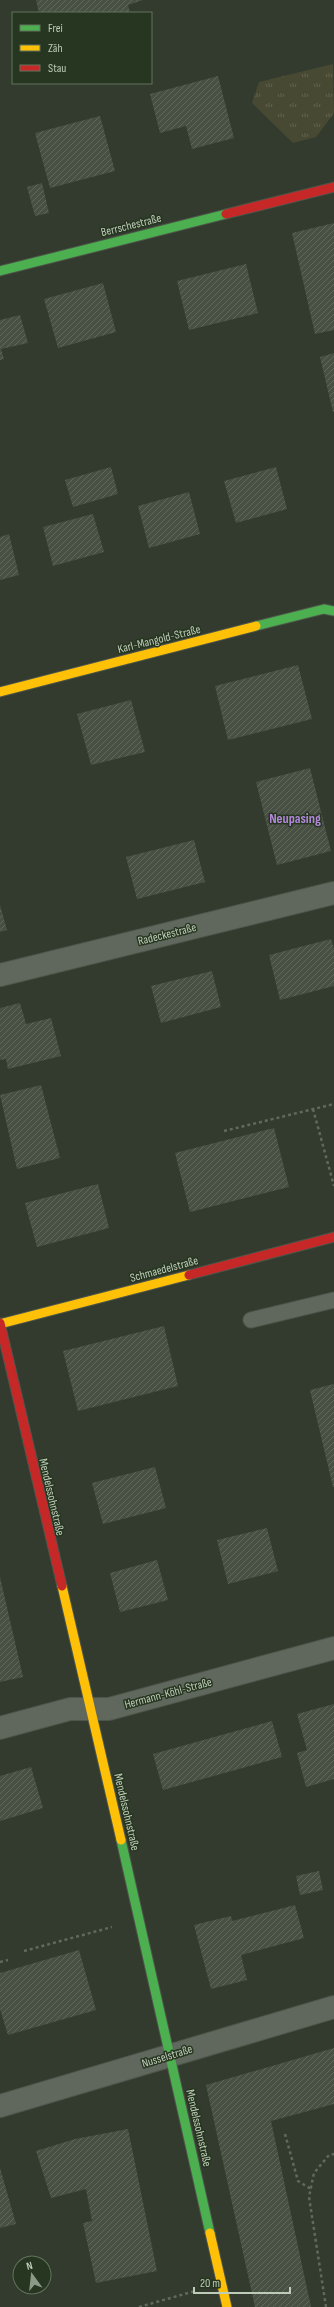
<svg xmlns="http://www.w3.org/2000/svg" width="334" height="2307" font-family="'Sofia Sans Condensed',sans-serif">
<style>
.park{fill:url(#park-tufts)}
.building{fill:url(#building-hatch)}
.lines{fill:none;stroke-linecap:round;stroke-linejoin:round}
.lane-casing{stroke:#4e554b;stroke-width:17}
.street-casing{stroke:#4e554b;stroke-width:24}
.fast-casing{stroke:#4e554b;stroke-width:11}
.slow-casing{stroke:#4e554b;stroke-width:11}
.jam-casing{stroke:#4e554b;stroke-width:11}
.path{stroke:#63685e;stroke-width:2.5;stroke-dasharray:3 3;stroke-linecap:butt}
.lane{stroke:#60685d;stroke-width:15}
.street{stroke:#60685d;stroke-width:22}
.fast{stroke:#4caf50;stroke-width:9}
.slow{stroke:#ffc107;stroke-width:9}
.jam{stroke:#c62828;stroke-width:9}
.labels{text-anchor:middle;stroke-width:3;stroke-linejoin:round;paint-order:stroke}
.street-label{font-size:12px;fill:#bdcbb8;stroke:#273620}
.quarter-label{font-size:14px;font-weight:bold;fill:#b388dc;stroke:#273620}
</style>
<defs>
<pattern id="park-tufts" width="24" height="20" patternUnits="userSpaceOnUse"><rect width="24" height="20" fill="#484933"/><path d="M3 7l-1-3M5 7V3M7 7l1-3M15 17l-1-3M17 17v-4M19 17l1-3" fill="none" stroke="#60624e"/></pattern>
<pattern id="building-hatch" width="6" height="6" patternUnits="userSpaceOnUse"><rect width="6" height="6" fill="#475043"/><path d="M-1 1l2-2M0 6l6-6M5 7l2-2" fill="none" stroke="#60685c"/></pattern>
</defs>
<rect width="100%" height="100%" fill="#323b2d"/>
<path class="park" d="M333,64l1,49 -18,24 -23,6 -41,-40 7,-21z"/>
<path class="building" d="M36,0h107l-15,5 2,8h-91z
M218,76l16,62 -42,11 -6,-23 -26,7 -10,-39z
M100,116l15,55 -65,17 -15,-55z
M42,183l7,30 -14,3 -8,-29z
M334,223v107l-19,4 -23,-101z
M246,264l12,49 -69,17 -12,-49z
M103,283l13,49 -58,16 -14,-49z
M20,315l8,28 -27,6 3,10 -4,1v-40z
M334,353v59h-1l-13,-55z
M111,467l7,27 -45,13 -8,-27z
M276,467l11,42 -51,14 -12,-42z
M189,492l11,42 -51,14 -11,-42z
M93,514l11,38 -51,14 -10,-39z
M9,534l10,41 -19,5v-43z
M298,665l14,54 -84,21 -13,-54z
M131,700l14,52 -54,13 -14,-51z
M310,768l21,83 -54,14 -21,-83z
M194,840l11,42 -68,17 -11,-42z
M0,905l7,25 -7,2z
M331,939l3,10v37l-54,14 -11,-45z
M212,971l9,36 -60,16 -10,-37z
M20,1003l6,21 25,-6 10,38 -53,13 -2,-10 -6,1v-52z
M41,1085l19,73 -43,11 -17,-74z
M274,1128l15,59 -99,25 -15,-59z
M98,1184l11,44 -72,19 -12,-44z
M164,1326l14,60 -100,25 -15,-60z
M334,1384v103h-1l-23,-97z
M155,1467l11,41 -63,16 -11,-41z
M267,1528l11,43 -50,13 -11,-44z
M157,1560l11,40 -48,12 -10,-39z
M0,1577l23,100 -23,5z
M334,1704v75l-28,8 -9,-34 10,-3 -10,-36z
M272,1721l10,36 -119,33 -10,-36z
M31,1767l12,41 -43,13v-45z
M319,1871l4,19 -23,5 -4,-19z
M295,1905l9,33 -63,17 6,25 -36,9 -17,-64 37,-9 1,5z
M79,1950l17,60 -88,25 -8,-26v-36z
M334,2048v56l-63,17 40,186h-56l-49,-222z
M128,2129l29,142 -61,12 -13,-60 9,-2 -6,-32 -35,9 -15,-47 39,-12z
M0,2168l16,56 -16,4z"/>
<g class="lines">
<defs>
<path id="lane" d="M251,1320l83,-20"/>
<path id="street" d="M0,975l334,-82
M0,1728l70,-19h39l225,-61
M0,2106l334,-99"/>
<path id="fast" d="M0,271l226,-57
M256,626l68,-17 10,2
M121,1840l89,393"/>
<path id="slow" d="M0,692l256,-66
M0,1324l189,-49
M62,1586l59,254
M210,2233l17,74"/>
<path id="jam" d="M226,214l108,-27
M189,1275l145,-38
M0,1323l62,263"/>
</defs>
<use href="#lane" class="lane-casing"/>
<use href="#street" class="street-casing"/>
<use href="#fast" class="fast-casing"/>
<use href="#slow" class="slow-casing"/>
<use href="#jam" class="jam-casing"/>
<path class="path" d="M313,1109l21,77
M224,1131l110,-27
M24,1951l88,-24
M0,1962l8,-2
M285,2134l13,47 13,8
M139,2307l56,-16
M326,2307l-17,-110 5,-24 15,-18 5,-1"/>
<use href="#lane" class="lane"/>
<use href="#street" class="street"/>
<use href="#fast" class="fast"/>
<use href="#slow" class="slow"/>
<use href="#jam" class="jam"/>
</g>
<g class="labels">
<g class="street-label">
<text transform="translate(131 225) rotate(-14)" y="4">Berrschestraße</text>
<text transform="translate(159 639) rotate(-14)" y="4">Karl-Mangold-Straße</text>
<text transform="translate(167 934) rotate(-14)" y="4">Radeckestraße</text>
<text transform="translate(164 1269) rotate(-15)" y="4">Schmaedelstraße</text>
<text transform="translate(52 1497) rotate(77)" y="4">Mendelssohnstraße</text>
<text transform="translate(168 1693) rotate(-15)" y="4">Hermann-Köhl-Straße</text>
<text transform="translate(127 1812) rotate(77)" y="4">Mendelssohnstraße</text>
<text transform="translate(167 2056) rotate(-17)" y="4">Nusselstraße</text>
<text transform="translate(199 2128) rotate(77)" y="4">Mendelssohnstraße</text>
</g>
<g class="quarter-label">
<text x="295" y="823">Neupasing</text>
</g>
</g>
<rect x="12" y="12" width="140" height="72" fill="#273620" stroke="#63725d"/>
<rect x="20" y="25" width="20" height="6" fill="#4caf50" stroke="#63725d"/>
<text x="48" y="32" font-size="12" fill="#bdcbb8">Frei</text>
<rect x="20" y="45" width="20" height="6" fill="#ffc107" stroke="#63725d"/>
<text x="48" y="52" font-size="12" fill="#bdcbb8">Zäh</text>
<rect x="20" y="65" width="20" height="6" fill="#c62828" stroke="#63725d"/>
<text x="48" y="72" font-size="12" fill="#bdcbb8">Stau</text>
<g transform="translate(32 2275) rotate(345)"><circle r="19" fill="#273620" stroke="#63725d"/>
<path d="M0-3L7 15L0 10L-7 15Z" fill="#8c9987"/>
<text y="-6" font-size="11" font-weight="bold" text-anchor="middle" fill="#bdcbb8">N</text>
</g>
<path d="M194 2287v6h96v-6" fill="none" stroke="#bdcbb8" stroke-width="2"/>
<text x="200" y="2287" font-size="12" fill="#bdcbb8" stroke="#273620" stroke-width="3" paint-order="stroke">20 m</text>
</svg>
